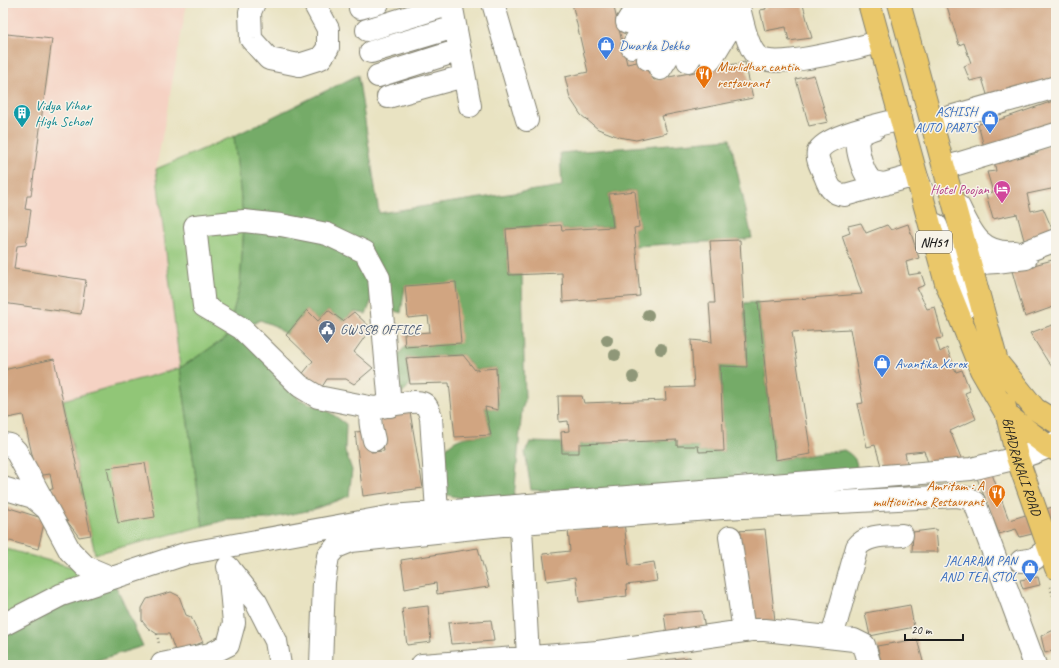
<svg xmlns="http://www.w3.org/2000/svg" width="1059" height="668" font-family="Caveat,sans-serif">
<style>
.built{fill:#f5d2c3}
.green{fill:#91c677;stroke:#56714a}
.forest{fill:#74ab68;stroke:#486442}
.building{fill:#d1a581}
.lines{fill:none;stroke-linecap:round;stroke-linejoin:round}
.minor-casing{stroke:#82806f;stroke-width:24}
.major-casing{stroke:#82806f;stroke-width:24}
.highway-casing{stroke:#82806f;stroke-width:24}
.path{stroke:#82806f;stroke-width:2.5;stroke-dasharray:1 3;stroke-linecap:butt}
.minor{stroke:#fff;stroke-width:22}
.major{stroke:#eac769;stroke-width:22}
.highway{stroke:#eac769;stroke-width:22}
.tree{fill:#8f9778}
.labels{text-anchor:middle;stroke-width:3;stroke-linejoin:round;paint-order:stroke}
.shield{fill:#f7f3e8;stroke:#5e5c59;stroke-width:1}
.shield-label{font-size:13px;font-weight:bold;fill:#1c1c1c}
.shop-label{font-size:14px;fill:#366cbe;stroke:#f7f3e8;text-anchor:start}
.food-label{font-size:14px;fill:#c56008;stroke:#f7f3e8;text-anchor:start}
.culture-label{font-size:14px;fill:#0d838f;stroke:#f7f3e8;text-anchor:start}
.hotel-label{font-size:14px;fill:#b23c85;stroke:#f7f3e8;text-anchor:end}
.service-label{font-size:14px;fill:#4e5e75;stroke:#f7f3e8;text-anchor:start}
.street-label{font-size:14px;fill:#1c1c1c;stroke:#f7f3e8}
</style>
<rect width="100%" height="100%" fill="#f7f3e8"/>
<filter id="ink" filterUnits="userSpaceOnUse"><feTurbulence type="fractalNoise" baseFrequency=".025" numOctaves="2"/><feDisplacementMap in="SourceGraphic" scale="8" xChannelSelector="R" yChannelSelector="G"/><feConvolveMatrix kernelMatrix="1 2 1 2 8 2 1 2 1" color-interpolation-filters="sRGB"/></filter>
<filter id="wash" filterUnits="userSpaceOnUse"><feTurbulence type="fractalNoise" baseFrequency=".012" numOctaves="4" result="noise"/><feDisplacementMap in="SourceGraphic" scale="16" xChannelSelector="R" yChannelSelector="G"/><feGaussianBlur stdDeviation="0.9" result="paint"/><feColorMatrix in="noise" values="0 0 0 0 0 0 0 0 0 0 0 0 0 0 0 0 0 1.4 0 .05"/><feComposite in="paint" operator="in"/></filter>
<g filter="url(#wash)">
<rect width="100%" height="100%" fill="#e9e3c2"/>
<path class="built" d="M3,3h184l-31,166 24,199 -117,32 -9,-41 -51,11z"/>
<path class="green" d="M234,136l10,89 -4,61 -14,52 -46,30 23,158 -108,28 -32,-154 117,-32 -24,-199z
M3,548l109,30 -109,47z"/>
<path class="forest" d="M358,75l21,138 183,-27 -2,-33 170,-14 22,99 -12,2 -105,6 -1,-18 5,-1 -4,-36 -26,3 4,33 -51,3 -1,-5 -55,4 3,46h13l3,126 -3,8 -8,89 -39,3 -36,-8 -2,-34c18,-24 26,-22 54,-24l-6,-28 13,3 -2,-42 -21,2 -12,-15 -57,3 4,26 -7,9h-8l-3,-33 13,-13 56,-5 -56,-56 -4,27 -11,-4 -17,-12 -7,17 -12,-2 -11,9 -15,-11 -10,11 -11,-11 -21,25 -11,-9 -15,-6 -14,8 53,71 29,12 18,13 -1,27 7,19 -3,26 -37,14 -45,9 -40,1 -24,6 -23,-158 46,-30 14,-52 4,-61 -10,-89z
M758,302l17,158 69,-10c10,6 15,11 12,23l-182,13 -118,5 -25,-1 -6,-38 5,-10 31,1 1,10h17v-9l98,-4 1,6h20l1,6 25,-1 -4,-85h27l-3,-63z
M112,578l31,68 -61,19h-79v-40z"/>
<g id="blocks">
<path class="building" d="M572,3h41l14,61 10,-2 6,3 11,15 91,-18 8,36 -91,18 5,17 -31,7 -17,-3 -21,-8 -17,-14 -11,-17 -5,-21 23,-5z
M765,3h45l-7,2 9,33 -23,3 -3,-14 -21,4 -5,-21 6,-1z
M946,3h110v78l-67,20 -7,-23 -12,3 -6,-15 7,-3 -7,-20 -5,2z
M7,34l45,5 -21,157h-4l-2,13 6,1 -5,35 -9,1 -3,23 72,11 -5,34 -78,-11v-242z
M814,75l14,47 -19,4 -13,-47z
M1056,100v30l-72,17 -6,-23 18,-3z
M1056,144v44l-29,6 4,17 12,-3 10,23 -29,9 -7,-26 -24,5 -7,-25 7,-2 -6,-20 9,-1 -2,-11 22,-5 1,3 21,-5 -1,-4z
M635,191l4,36 -5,1 6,68 -77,6 -1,-29 -53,2 -3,-46 55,-4 1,5 51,-3 -4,-33z
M861,223l5,10 21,-8 4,5 17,-6 11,34 -13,4 3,13 12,-2 4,12 -8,3 10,21 8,-2 8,31 -7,1 4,13 7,-4 9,24 6,-2 8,21 -5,2 11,26 -26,12 12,29 -33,5 -5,-14 -19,2 3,14 -26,2 -7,-24 -8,2 -10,-43 6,-1 -13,-74 -58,3 19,122 -36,6 -17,-158 104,-8 -20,-58 8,-3 -2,-7z
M740,240l7,127 -27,-1 4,85 -25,1 -1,-6h-21v-6l-98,4v9h-17l-1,-21 8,-1 -1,-10 -9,1 -1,-26h24l2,7 82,-3 -1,-12 29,-1 -3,-47 21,2 -3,-39h6l-5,-62z
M1056,259v47l-31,11 -13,-46z
M456,282l5,61 -56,4 -1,-13 26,-2 -2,-16 -20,2 -3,-32z
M307,310l11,11 10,-11 15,11 11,-9 17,16 -17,24 19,16 -19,16 -8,-5h-19l-7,11 -20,-13 13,-16 -27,-26z
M1052,325l4,6v40l-8,-9 -18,-29z
M463,355l12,15 21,-2 2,42 -13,-3 6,28 -36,2 -6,-54 -39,1 -4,-26z
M54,359l37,176 -12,2 -35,-47 9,-1 -3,-15 -13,2 -14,-61 -20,4v-49z
M410,412l13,76 -60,8 -8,-64 12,-1 4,21 13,-1 -5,-33z
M145,463l10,54 -37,6 -11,-55z
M992,474l17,46 47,-14v22l-36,9 -4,-8 -17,5 -22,-56z
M3,506l42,13 -7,30 -35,-10z
M624,522l5,44 25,-4 3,19 -31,4 1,11 -48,6 -3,-25 -29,4 -4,-27 27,-3 -2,-21z
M765,529l10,92 -23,2 -14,-92z
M936,529l2,23h-26l1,-20z
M478,548l11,39 -52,7 -1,-11 -31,6 -4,-29z
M1038,577l2,8 -17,4 -3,-9z
M171,592l8,4 7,19 5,2 12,25 -27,11 -7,-19h-12l-9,-6 -6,-7v-13l5,-9z
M910,605l4,22 -44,9 -5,-23z
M428,606l3,36 -24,3 -5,-36z
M702,611l3,18 -38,6 -3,-21z
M491,620l3,21 -43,3 -3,-21z
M1056,629v21l-11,3 -4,-17z
M917,639l7,26h-42l-5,-19z
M690,657l1,8h-46v-3z
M258,662l10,1 3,2h-19z"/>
</g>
</g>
<g filter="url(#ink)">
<use href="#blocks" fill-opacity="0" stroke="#82806f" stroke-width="1"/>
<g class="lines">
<defs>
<path id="minor" d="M254,3l-4,9 1,27 18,20 30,6 22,-7 7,-10v-19l-14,-26
M451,3l19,103
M493,3l34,117
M738,3c3,13 9,43 18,52 16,17 101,-8 124,-13
M360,8l18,-5
M627,22l12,-19
M367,30l84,-26
M632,47l26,-44
M371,52l84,-25
M648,59l33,-56
M711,59l29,-48
M688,61l36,-58
M660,69l42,-66
M378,76l82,-26
M388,97l76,-21
M901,119c-17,5 -76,16 -83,33 -2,7 4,17 7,24 4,11 7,18 20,19l71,-20 7,18
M932,122l124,-35
M875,128c-5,2 -13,4 -16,10 -5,6 4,33 9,39 3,6 11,6 17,7
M944,168l112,-34
M959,207c13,27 22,48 56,45
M936,225c3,7 5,16 10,23 14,23 57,13 80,10
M963,310l-6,-33 3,-9 11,-3 33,-5 52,-20
M374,408l-56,-11 -18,-11 -59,-58 -37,-22 -9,-80 49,-5 37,4 46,9 38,18 14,26 11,128
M374,440c-2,-10 -7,-22 0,-32 11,-1 39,-9 48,-5 6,2 7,9 9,14l6,95
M3,444l7,1 6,6 54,100 16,16 26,11
M3,488l30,9 13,11
M520,509l8,148
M730,537l14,94
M1021,561l13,-2 15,-11
M228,567l28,35 20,39 4,24
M3,625l58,-30 124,-41 208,-38 578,-47c26,-7 63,-12 85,-27
M832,637l25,-90c10,-13 30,-11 45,-12
M598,652l153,-22h14l89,10 10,5 6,20
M162,664l48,-10 18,-9 6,-22 -5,-55
M321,665l3,-83 4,-26 8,-9 15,-6 170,-18 202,-15 233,-12 12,2 7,5 60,162
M422,665l176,-13 2,13"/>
<g id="major">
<path id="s1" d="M1004,403l13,54 39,111"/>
</g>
<path id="highway" d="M869,3l77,280 35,87 26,45 42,32 7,3
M899,3l98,359 38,47 21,13"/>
</defs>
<use href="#minor" class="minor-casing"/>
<use href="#major" class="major-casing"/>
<use href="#highway" class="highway-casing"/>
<path class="path" d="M1050,587l6,17
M157,634l2,10"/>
<use href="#minor" class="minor"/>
<use href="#major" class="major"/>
<use href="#highway" class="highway"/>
</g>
<g class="tree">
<circle cx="648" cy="315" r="6"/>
<circle cx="607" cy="340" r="6"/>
<circle cx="661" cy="349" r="6"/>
<circle cx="615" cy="355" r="6"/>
<circle cx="633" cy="377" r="6"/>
</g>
</g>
<defs>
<symbol id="shop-pin" viewBox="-11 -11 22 30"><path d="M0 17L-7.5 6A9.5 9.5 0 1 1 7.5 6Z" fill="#3f7fe0" stroke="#f7f3e8"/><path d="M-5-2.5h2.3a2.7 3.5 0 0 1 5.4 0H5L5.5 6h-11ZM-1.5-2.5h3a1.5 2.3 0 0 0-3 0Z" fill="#fff"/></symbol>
<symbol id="restaurant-pin" viewBox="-11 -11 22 30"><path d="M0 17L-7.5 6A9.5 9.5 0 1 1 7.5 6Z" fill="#e8710a" stroke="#f7f3e8"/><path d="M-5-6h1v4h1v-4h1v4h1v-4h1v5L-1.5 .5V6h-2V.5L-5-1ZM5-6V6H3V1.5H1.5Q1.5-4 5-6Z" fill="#fff"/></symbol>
<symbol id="building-pin" viewBox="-11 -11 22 30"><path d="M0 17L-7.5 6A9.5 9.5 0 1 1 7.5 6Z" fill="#0f9aa8" stroke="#f7f3e8"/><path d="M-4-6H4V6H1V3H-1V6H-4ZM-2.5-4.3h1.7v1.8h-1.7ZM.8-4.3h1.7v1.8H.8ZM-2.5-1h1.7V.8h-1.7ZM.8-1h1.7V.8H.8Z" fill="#fff"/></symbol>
<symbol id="hotel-pin" viewBox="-11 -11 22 30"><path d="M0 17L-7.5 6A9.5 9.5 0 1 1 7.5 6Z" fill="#d1479c" stroke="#f7f3e8"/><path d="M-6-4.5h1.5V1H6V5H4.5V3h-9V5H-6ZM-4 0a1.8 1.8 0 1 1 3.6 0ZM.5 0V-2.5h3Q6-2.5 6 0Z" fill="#fff"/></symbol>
<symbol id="civic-pin" viewBox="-11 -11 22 30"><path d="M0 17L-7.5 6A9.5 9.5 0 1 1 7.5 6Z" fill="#5c6f8a" stroke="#f7f3e8"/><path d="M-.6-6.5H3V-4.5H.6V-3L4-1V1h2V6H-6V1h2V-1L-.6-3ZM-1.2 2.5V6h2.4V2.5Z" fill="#fff"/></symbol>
</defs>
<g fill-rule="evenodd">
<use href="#shop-pin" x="596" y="35" width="20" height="27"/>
<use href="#restaurant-pin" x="694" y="64" width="20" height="27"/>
<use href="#building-pin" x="12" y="103" width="20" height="27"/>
<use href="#shop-pin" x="980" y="109" width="20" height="27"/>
<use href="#hotel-pin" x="992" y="179" width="20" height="27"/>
<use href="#civic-pin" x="317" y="319" width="20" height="27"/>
<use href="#shop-pin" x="872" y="353" width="20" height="27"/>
<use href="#restaurant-pin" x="987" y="483" width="20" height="27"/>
<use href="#shop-pin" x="1020" y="558" width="20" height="27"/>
</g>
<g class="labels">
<rect class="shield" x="916" y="231" width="36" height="22" rx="3"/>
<g class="shield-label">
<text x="934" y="247">NH51</text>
</g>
<g class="shop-label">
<text x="619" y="50">Dwarka Dekho</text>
<text x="977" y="116" text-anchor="end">ASHISH<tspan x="977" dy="16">AUTO PARTS</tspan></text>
<text x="895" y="368">Avantika Xerox</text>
<text x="1017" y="565" text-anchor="end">JALARAM PAN<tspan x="1017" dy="16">AND TEA STOL</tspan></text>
</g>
<g class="food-label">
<text x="717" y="71">Murlidhar cantin<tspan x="717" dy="16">restaurant</tspan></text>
<text x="984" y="490" text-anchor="end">Amritam : A<tspan x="984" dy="16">multicuisine Restaurant</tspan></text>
</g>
<g class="culture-label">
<text x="35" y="110">Vidya Vihar<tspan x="35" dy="16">High School</tspan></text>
</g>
<g class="hotel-label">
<text x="989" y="194">Hotel Poojan</text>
</g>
<g class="service-label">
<text x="340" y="334">GWSSB OFFICE</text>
</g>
<g class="street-label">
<text dy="5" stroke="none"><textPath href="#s1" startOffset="66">BHADRAKALI ROAD</textPath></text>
</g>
</g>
<rect width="1059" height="668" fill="none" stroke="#f7f3e8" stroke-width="16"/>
<path d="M905 634v6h58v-6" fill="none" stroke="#1c1c1c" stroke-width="2"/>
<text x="911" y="634" font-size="12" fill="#1c1c1c" stroke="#f7f3e8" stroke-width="3" paint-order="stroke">20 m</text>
</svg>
